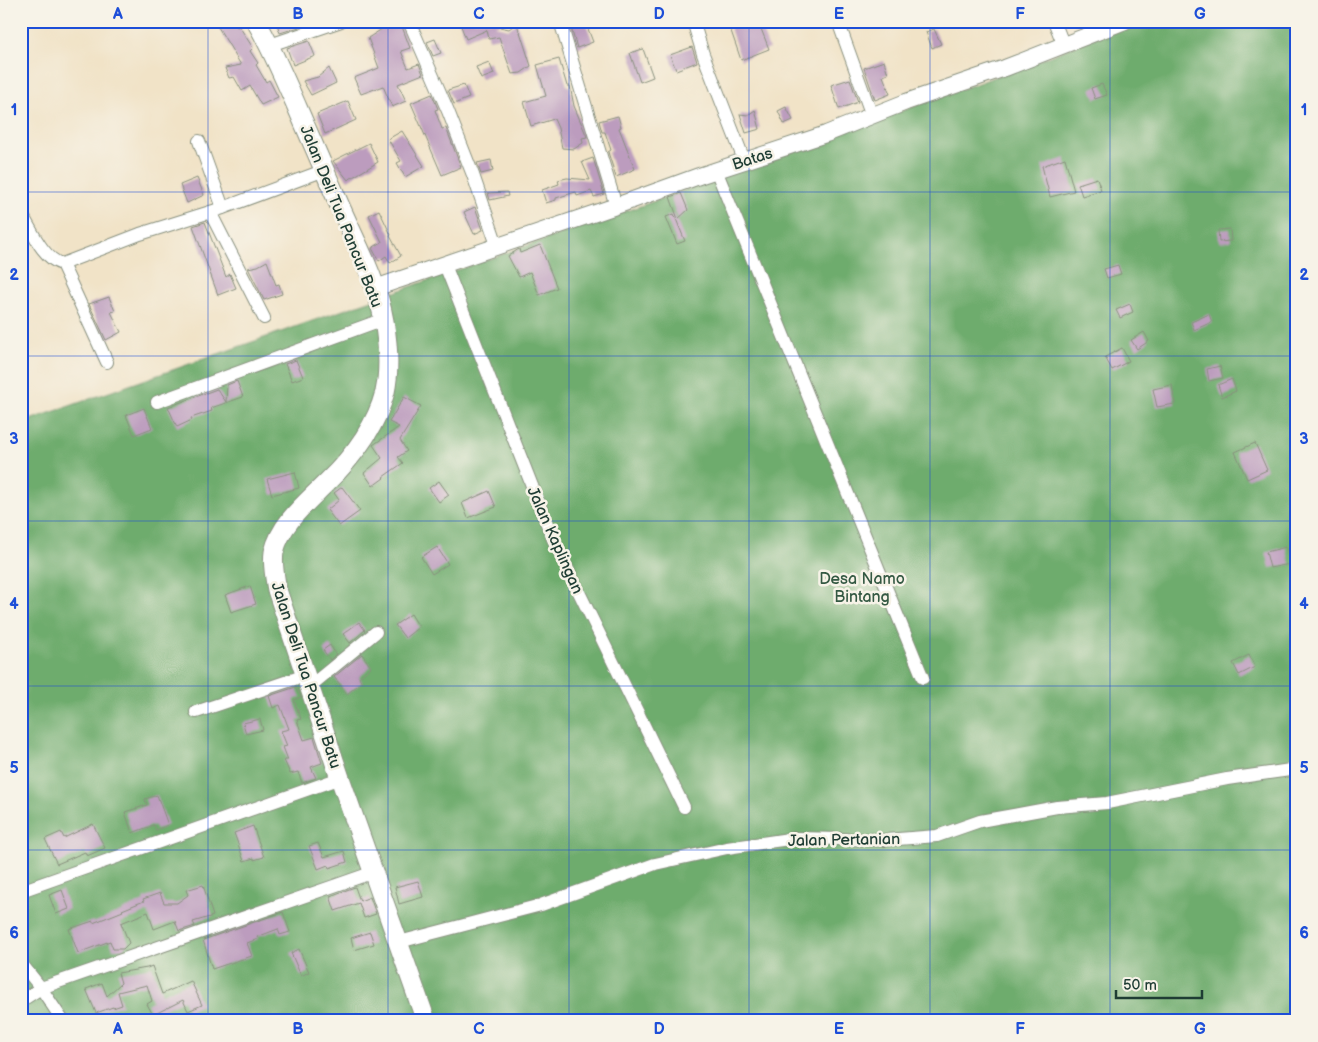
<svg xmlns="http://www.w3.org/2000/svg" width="1318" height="1042" font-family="'Balsamiq Sans',sans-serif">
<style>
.forest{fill:#6eac6d;stroke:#467450}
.building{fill:#bc9cbe}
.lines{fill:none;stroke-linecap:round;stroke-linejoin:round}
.minor-casing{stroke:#88907e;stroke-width:14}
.tertiary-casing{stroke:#88907e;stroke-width:18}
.secondary-casing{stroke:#88907e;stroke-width:21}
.minor{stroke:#fff;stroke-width:12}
.tertiary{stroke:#fff;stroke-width:16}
.secondary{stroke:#fff;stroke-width:19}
.grid{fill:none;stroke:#1d4ed8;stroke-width:1;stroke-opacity:0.55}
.labels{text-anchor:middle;stroke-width:5;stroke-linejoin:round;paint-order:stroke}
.street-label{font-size:16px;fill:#1f3d34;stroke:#f7f3e8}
.park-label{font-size:16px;fill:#345943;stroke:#f7f3e8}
.neatline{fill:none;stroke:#1d4ed8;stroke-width:2}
.grid-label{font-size:16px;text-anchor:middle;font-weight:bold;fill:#1d4ed8}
</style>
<rect width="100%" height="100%" fill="#f7f3e8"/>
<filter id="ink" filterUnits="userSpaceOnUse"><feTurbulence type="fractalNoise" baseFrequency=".02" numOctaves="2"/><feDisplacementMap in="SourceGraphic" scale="10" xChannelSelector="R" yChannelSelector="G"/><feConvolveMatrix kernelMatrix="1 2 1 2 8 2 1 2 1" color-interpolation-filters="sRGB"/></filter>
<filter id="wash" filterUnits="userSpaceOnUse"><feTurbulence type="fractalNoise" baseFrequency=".0096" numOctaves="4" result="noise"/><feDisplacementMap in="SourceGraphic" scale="20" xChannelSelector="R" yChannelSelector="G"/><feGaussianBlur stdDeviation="1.12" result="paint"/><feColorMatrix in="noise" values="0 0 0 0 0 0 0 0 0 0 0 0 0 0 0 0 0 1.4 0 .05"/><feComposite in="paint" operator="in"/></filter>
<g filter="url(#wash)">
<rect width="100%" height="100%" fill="#f1e3c7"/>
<path class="forest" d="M1135,21h162v1000h-1276v-598l648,-227 364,-133z"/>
<g id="blocks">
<path class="building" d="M226,21h7l4,6 2,-1 14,22 -3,3 8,12 -2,2 10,17 3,-2 9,17 -17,8 -11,-19 -8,5 -8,-14 -5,1 -4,-10 16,-3 -23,-38z
M276,21h21l2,6 -19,6z
M379,21h21l10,27 -9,3 7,17 11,-4 4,10 -25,10 8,17 -14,6 -9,-21 -22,8 -7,-16 25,-10 -11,-30 14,-9z
M459,21h48l-12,5 14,3 8,-6 2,8 2,1h-1l11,34 -10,7 -9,1 -13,-37 -10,2 -2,-9 -21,9z
M569,21h16l8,21 -16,6z
M747,21h11l11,28 -28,11 -11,-32z
M934,29l7,15 -9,4 -6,-16z
M435,39l6,14 -8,3 -6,-14z
M309,41l6,15 -22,9 -6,-17z
M692,47l5,15 -21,8 -6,-15z
M643,49l10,28 -13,5 -10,-29z
M559,59l8,27h3l4,20 13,31 -5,1 1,5 -9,6 -12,-1 -4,-20 -4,-9 -23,7 -7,-24 22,-6 -9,-31z
M884,61l4,13 -5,2 7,18 -15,6 -11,-32z
M489,62l5,12 -13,5 -5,-12z
M329,68l7,15 -25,12 -8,-14 15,-4z
M850,79l8,23 -19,7 -8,-24z
M1102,84l5,11 -12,4 -4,-11z
M464,85l5,13 -15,6 -6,-14z
M432,94l6,15 -3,1 7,19 4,-1 15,39 -19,8 -31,-72z
M348,101l8,19 -31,14 -8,-20z
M786,107l7,13 -9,4 -6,-13z
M755,110l5,19 -14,4 -6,-19 8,1z
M618,116l3,11 -2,1 16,41 -19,8 -8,-25 3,-2 -6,-18h-3l-3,-11z
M402,131l22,35 -19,11 -8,-14 4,-2 -13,-22z
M369,143l9,19 -30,18 -15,-19z
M593,158l11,36 -10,3 -3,-6 -14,5 -1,-4 -20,6v2l-10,3 -4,-13 17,-6 -1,-4 9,-2 23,2 -8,-18z
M1065,158l9,33 -24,6 -8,-31z
M491,160l2,11 -12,3 -4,-11z
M197,178l7,17 -17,8 -7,-18z
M1097,178l4,12 -19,6 -4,-12z
M507,192l1,4 -18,4 -2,-7z
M681,193l7,17 -10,9 -8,-22z
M475,207l8,23 -9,4 -10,-22z
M379,210l12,25 -1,1 11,20 -11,7 -4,-7 -7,5 -7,-13 10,-6 -13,-27z
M674,214l11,27 -8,3 -11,-27z
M205,222l21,55 4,-3 6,14 -18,7 -25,-69z
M1230,229l1,12 -12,1 -1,-12z
M540,245l17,43 -18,7 -9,-23 -11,5 -11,-21 11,-7 1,4z
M267,261l9,24 3,-1 3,10 -18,6 -16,-32 10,-2z
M1118,265l3,9 -14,4 -3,-9z
M109,297l6,14 -4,1 10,20 -15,8 -17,-36z
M1130,304l3,8 -13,6 -4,-8z
M1209,314l3,8 -18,8 -3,-8z
M1144,332l5,9 -12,8 -6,-9z
M1122,348l7,13 -17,9 -7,-13z
M296,360l7,17 -11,4 -7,-17z
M1220,366l3,12 -14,3 -2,-12z
M1232,379l4,12 -14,6 -4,-12z
M237,381l6,16 -32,11 1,3 -21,7 1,2 -15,7 -9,-20 49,-18 9,13 1,-17z
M1172,385l3,19 -18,3 -4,-18z
M404,397l17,9 -21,34 7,11 -9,6 5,6 -20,14 1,1 -11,8 -9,-13 18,-15 -9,-13 26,-18 -10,-5z
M144,408l8,20 -18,7 -8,-20z
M1255,443l12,27 -20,9 -12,-27z
M295,472l4,16 -27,7 -5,-16z
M439,481l10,14 -10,7 -10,-14z
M342,487l18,24 -21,15 -12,-16 12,-10 -5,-7z
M489,491l7,16 -28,11 -6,-15z
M437,547l11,17 -16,10 -11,-17z
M1286,547l4,17 -20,4 -4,-16z
M250,586l6,18 -25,8 -6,-17z
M411,614l8,13 -14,11 -10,-13z
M359,622l6,8 -15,13 -7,-9z
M330,645l6,9 -6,6 -7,-10z
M362,654l9,13 -12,10 3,5 -15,12 -13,-17z
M1249,655l6,12 -16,8 -6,-12z
M296,687l5,10 -7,3 7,19 -4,1 7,20 10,-3 8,26 -11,4 5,11 -14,5 -4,-11 -8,2 -6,-14h4l-5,-13 4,-1 -6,-15 8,-2 -9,-24 -7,3 -4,-12z
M260,719l3,11 -17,4 -3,-11z
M157,795l11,30 -12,5 -2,-5 -22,8 -7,-21 22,-7 -2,-6z
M93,824l12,24 -18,8 -2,-4 -28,12 -12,-25 16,-7 3,6z
M253,826l11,31 -10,3v-2l-10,3 -10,-28z
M318,843l6,14 20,-6 3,11 -18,6 -1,-3 -10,4 -9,-23z
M418,881l5,16 -24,7 -4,-17z
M203,885l10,31 -20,6 2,4 -16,5 -4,-10 -21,8 -6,-17 -27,11 8,20 -6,6h-10l-3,-8 -32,12 -9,-24 24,-8v2l30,-12 -1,-1 22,-9 -1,-2 17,-6 4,10h13l11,-8 -2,-5z
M355,887l5,14 10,-4 6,17 -12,4 -5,-15 -24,8 -5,-15z
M62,890l7,19 -13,5 -7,-19z
M283,912l7,20 -10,3 -2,-6 -21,8 1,2 -11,4 5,13 -40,13 -9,-29z
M370,932l4,12 -20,6 -3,-12z
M299,949l10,23 -8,4 -10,-23z
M152,966l10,28 29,-13 11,24 -14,6 -5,-11 -30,15 -6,-11 5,-3 -5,-16 -29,7 4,13 -9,3v-1l-17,6 -10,-24 16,-6 5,13 14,-13 -3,-10 29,-5z"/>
</g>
</g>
<g filter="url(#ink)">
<use href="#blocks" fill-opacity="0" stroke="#88907e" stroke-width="1"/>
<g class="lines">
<defs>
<path id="minor" d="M409,21l39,90 25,64 24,70
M560,21l56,185
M693,21l10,33 41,106
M1054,21l10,25
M840,27l32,89
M270,45l71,-24
M199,141l24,67
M716,170l207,508
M210,212l54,106
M21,213c10,16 22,46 41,51l78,-30 83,-26 102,-38
M62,264l45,98
M445,265l108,274 131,268
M157,402l227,-83
M309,687l67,-55
M196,712l110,-37
M21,891l319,-113
M399,942l142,-37 114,-41 72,-16 69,-10 89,2 52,-4 43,-15 77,-14 50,-4 120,-24 70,-10
M21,963l20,25 22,33
M21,1001l20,-13 333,-116"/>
<path id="tertiary" d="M375,288l241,-82 83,-30 127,-42 80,-32 99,-34 120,-47"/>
<path id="secondary" d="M256,21c16,28 28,56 41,86 14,32 28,65 42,97 16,37 38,76 45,117 4,23 6,48 1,71 -9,35 -34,67 -59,91 -20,20 -45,40 -52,69 -2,13 1,26 3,38l63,188 86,243"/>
</defs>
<use href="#minor" class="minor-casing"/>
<use href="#tertiary" class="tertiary-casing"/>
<use href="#secondary" class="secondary-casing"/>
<use href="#minor" class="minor"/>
<use href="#tertiary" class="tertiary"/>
<use href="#secondary" class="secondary"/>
</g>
</g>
<path class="grid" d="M208,21v1000M388,21v1000M569,21v1000M749,21v1000M930,21v1000M1110,21v1000M21,192h1276M21,356h1276M21,521h1276M21,686h1276M21,850h1276"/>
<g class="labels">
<g class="street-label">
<text transform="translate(752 158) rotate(-18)" y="6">Batas</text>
<text transform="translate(342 216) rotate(68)" y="6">Jalan Deli Tua Pancur Batu</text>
<text transform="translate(556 540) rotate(66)" y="6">Jalan Kaplingan</text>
<text transform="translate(307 675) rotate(72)" y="6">Jalan Deli Tua Pancur Batu</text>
<text transform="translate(844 839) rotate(-1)" y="6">Jalan Pertanian</text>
</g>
<g class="park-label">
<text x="862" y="584">Desa Namo<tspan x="862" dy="18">Bintang</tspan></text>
</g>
</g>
<rect width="1318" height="1042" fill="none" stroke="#f7f3e8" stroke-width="55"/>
<path d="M1116 990v8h86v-8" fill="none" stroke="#1f3d34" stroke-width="2.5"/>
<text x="1123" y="990" font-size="15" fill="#1f3d34" stroke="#f7f3e8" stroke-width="4" paint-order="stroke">50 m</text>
<rect x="28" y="28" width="1262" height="986" class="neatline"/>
<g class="grid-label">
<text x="118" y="19">A</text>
<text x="298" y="19">B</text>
<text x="479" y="19">C</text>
<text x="659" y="19">D</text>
<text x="839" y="19">E</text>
<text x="1020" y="19">F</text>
<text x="1200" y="19">G</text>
<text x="14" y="115">1</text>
<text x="1304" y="115">1</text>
<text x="14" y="280">2</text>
<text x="1304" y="280">2</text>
<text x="14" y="444">3</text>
<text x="1304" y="444">3</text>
<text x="14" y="609">4</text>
<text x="1304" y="609">4</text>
<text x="14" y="773">5</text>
<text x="1304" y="773">5</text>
<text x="14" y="938">6</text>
<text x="1304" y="938">6</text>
<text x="118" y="1034">A</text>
<text x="298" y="1034">B</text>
<text x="479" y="1034">C</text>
<text x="659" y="1034">D</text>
<text x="839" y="1034">E</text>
<text x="1020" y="1034">F</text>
<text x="1200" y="1034">G</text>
</g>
</svg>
